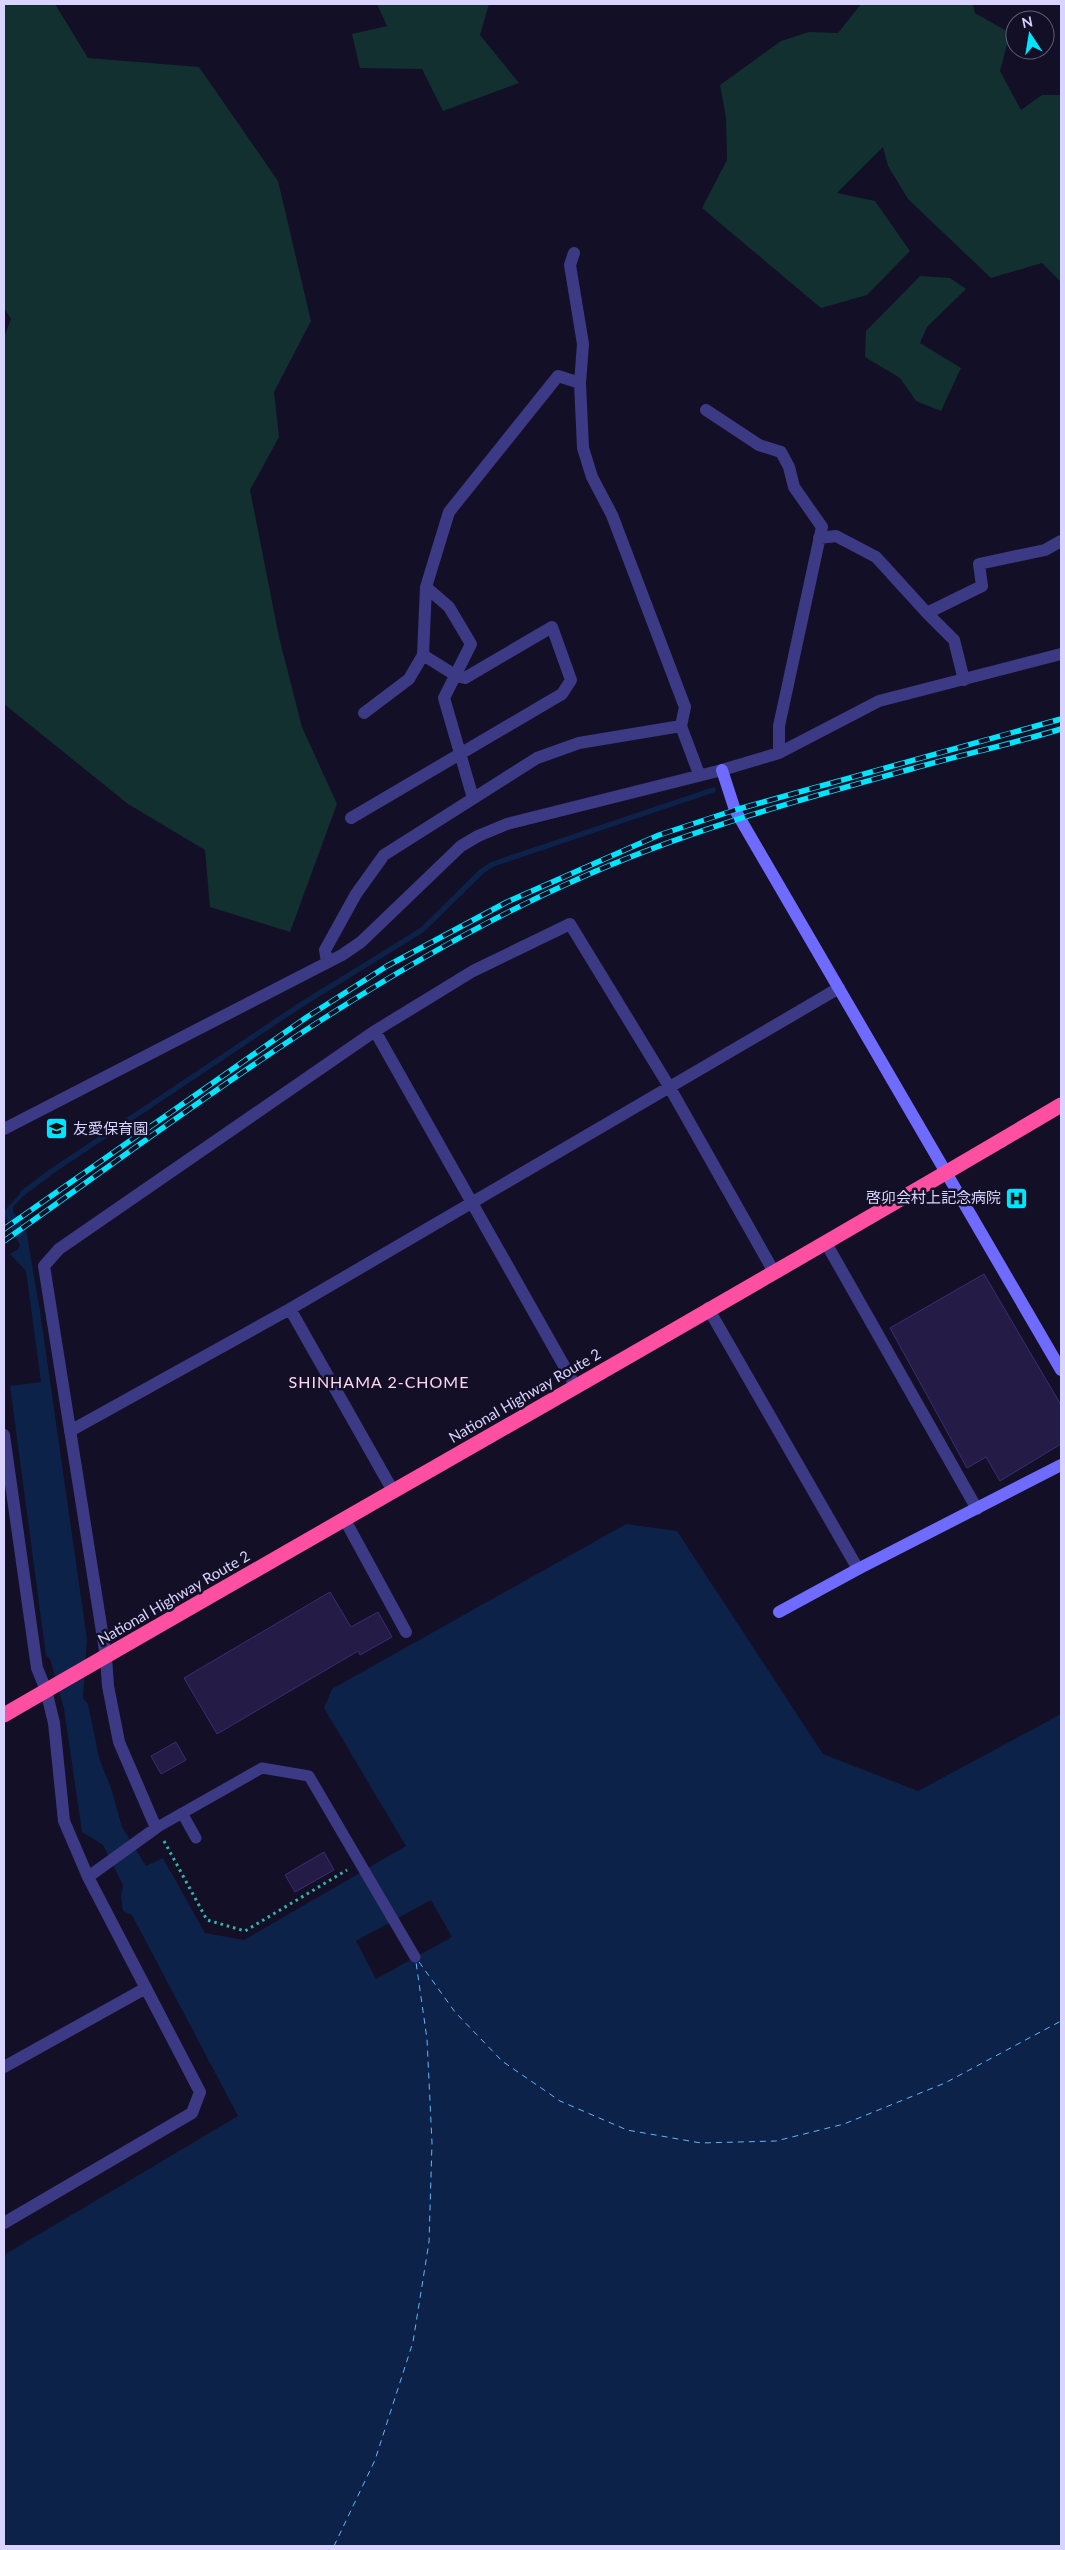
<svg xmlns="http://www.w3.org/2000/svg" width="1065" height="2550" font-family="Lato,'Noto Sans JP',sans-serif">
<style>
.green{fill:#12302f}
.water{fill:#0c2248}
.pier{fill:#130f26}
.lines{fill:none;stroke-linecap:round;stroke-linejoin:round}
.stream{stroke:#0c2248;stroke-width:5.5}
.ferry{stroke:#62b6ff;stroke-width:1;stroke-dasharray:6 5;stroke-linecap:butt}
.building{fill:#241b47;stroke:#3b2d73}
.path{stroke:#2fb8b0;stroke-width:3;stroke-dasharray:2.5 4;stroke-linecap:butt}
.lane{stroke:#3d3a85;stroke-width:11}
.street{stroke:#3d3a85;stroke-width:12}
.secondary{stroke:#6f6bff;stroke-width:12}
.highway{stroke:#ff4fa3;stroke-width:15}
.rail-casing{stroke:#00e5ff;stroke-width:5.5}
.rail{stroke:#130f26;stroke-width:4;stroke-dasharray:11;stroke-linecap:butt}
.labels{text-anchor:middle;stroke-width:5;stroke-linejoin:round;paint-order:stroke}
.poi-label{font-size:15px;fill:#d9d4ff;stroke:#130f26;text-anchor:start}
.street-label{font-size:15px;fill:#d9d4ff;stroke:#130f26}
.neighbourhood-label{font-size:16px;letter-spacing:1px;fill:#ffd6f0;stroke:#130f26}
</style>
<rect width="100%" height="100%" fill="#130f26"/>
<path class="green" d="M4,4h51l33,54 111,9 79,114 33,140 -37,71 5,45 -29,53 29,147 23,90 35,77 -47,128 -80,-25 -5,-57 -77,-46 -124,-100v-367l7,-18 -7,-11z
M377,4h112l-9,31 39,48 -76,28 -21,-42 -62,-1 -8,-34 35,-8z
M861,4h112l2,9 35,20 -10,38 21,39 21,-15h19v187l-19,-19 -51,15 -83,-79 -20,-33 -5,-19 -46,46 38,8 35,50 -43,44 -46,13 -119,-100 25,-48 -1,-43 -6,-32 61,-44 28,-9 29,1z
M920,276l30,2 16,11 -39,38 -7,16 41,25 -20,43 -25,-10 -16,-23 -35,-21 1,-26z"/>
<path class="water" d="M26,1187l3,3 -16,17v4l13,19 14,81 47,328 -4,59 5,6 11,54 12,30 11,39 24,39 17,-8 42,75 39,7 162,-94 -82,-138 8,-19 294,-165 51,7 146,223 95,37 143,-77v832h-1057v-291l234,-139 -106,-201 -9,-4 -2,-15 2,-11 -20,-40 -21,-13 -18,-123 -14,-50 -4,-3 -36,-270 31,-4 -15,-111 -16,-17 8,-5 2,-4 -15,-28 -1,-6z"/>
<path class="pier" d="M431,1900l21,37 -76,42 -20,-38z"/>
<g class="lines">
<path class="stream" d="M23,1193l29,-22 247,-165 123,-76 60,-59 11,-7 220,-74"/>
<path class="ferry" d="M419,1962l36,50 47,49 58,40 67,29 74,13 75,-2 68,-17 101,-41 116,-62
M334,2546l41,-86 38,-118 16,-100 3,-99 -5,-104 -11,-77"/>
</g>
<path class="building" d="M984,1274l77,131v39l-61,37 -14,-24 -19,11 -77,-140z
M330,1592l21,35 27,-15 14,25 -32,18 -2,-4 -141,83 -33,-56z
M176,1742l10,18 -25,14 -10,-18z
M324,1852l10,18 -39,22 -10,-17z"/>
<g class="lines">
<path class="path" d="M164,1841l43,79 38,11 102,-61"/>
<path class="lane" d="M182,1813l14,25
M156,1828l106,-60 47,8 106,181"/>
<path class="street" d="M574,253l-4,12 13,79 -3,39 3,65 9,29 20,38 73,192 -4,19 18,48
M706,410l53,35 22,7 8,15 5,20 28,40 -43,199v27
M819,538l17,-2 40,21 51,56 27,27 10,40
M927,613l55,-27 -3,-22 66,-14 16,-9
M364,713l45,-34 14,-24 3,-68
M473,798l-29,-100 27,-54 -22,-37 -23,-20 23,-75 109,-136 22,7
M351,818l211,-124 9,-14 -19,-53 -87,51 -10,-3 -32,-20
M327,962l-2,-12 31,-56 28,-39 153,-97 42,-15 102,-17
M375,1031l201,356
M4,1129l338,-174 19,-13 100,-96 17,-10 29,-12 215,-54 57,-17 100,-52 182,-47
M826,1243l151,266
M708,1308l150,261
M290,1309l103,182
M70,1431l220,-122 549,-321
M4,1435l33,233 9,22 8,33 10,98 24,56 112,215 -8,21 -188,110
M345,1520l61,112
M88,1877l68,-49 -37,-86 -11,-56 -2,-29 -62,-391 15,-17 316,-218 98,-60 97,-47 100,164 104,184
M4,2067l142,-79"/>
<path class="secondary" d="M722,770l13,40 326,560
M779,1612l79,-43 203,-104"/>
<path class="highway" d="M4,1715c352,-204 707,-403 1057,-610"/>
<defs>
<path id="rail" d="M4,1229l303,-212 80,-51 120,-64 152,-67 76,-25 326,-91
M4,1241c184,-130 366,-270 574,-362 107,-48 221,-79 333,-110 50,-14 101,-25 150,-40"/>
</defs>
<use href="#rail" class="rail-casing"/>
<use href="#rail" class="rail"/>
</g>
<defs>
<symbol id="school-square" viewBox="-11 -11 22 22"><rect x="-9" y="-9" width="18" height="18" rx="4" fill="#00e5ff" stroke="#130f26"/><path d="M0-5L7-2L0 1L-7-2ZM-4 1L0 2.5L4 1V4Q0 6-4 4Z" fill="#111"/></symbol>
<symbol id="hospital-square" viewBox="-11 -11 22 22"><rect x="-9" y="-9" width="18" height="18" rx="4" fill="#00e5ff" stroke="#130f26"/><path d="M-5-5h3v3.5h4V-5h3V5h-3V1.5h-4V5h-3Z" fill="#111"/></symbol>
</defs>
<g fill-rule="evenodd">
<use href="#school-square" x="44" y="1116" width="25" height="25"/>
<use href="#hospital-square" x="1004" y="1186" width="25" height="25"/>
</g>
<g class="labels">
<g class="poi-label">
<text x="73" y="1134">友愛保育園</text>
<text x="1001" y="1203" text-anchor="end">啓卯会村上記念病院</text>
</g>
<g class="street-label">
<text transform="translate(525 1396) rotate(-30)" y="5">National Highway Route 2</text>
<text transform="translate(174 1598) rotate(-30)" y="5">National Highway Route 2</text>
</g>
<g class="neighbourhood-label">
<text x="379" y="1388">SHINHAMA 2-CHOME</text>
</g>
</g>
<rect width="1065" height="2550" fill="none" stroke="#d9d4ff" stroke-width="10"/>
<g transform="translate(1030 35) rotate(348)"><circle r="24" fill="#130f26" stroke="#625e7d"/>
<path d="M0-4L9 19L0 12L-9 19Z" fill="#00e5ff"/>
<text y="-8" font-size="14" font-weight="bold" text-anchor="middle" fill="#d9d4ff">N</text>
</g>
</svg>
